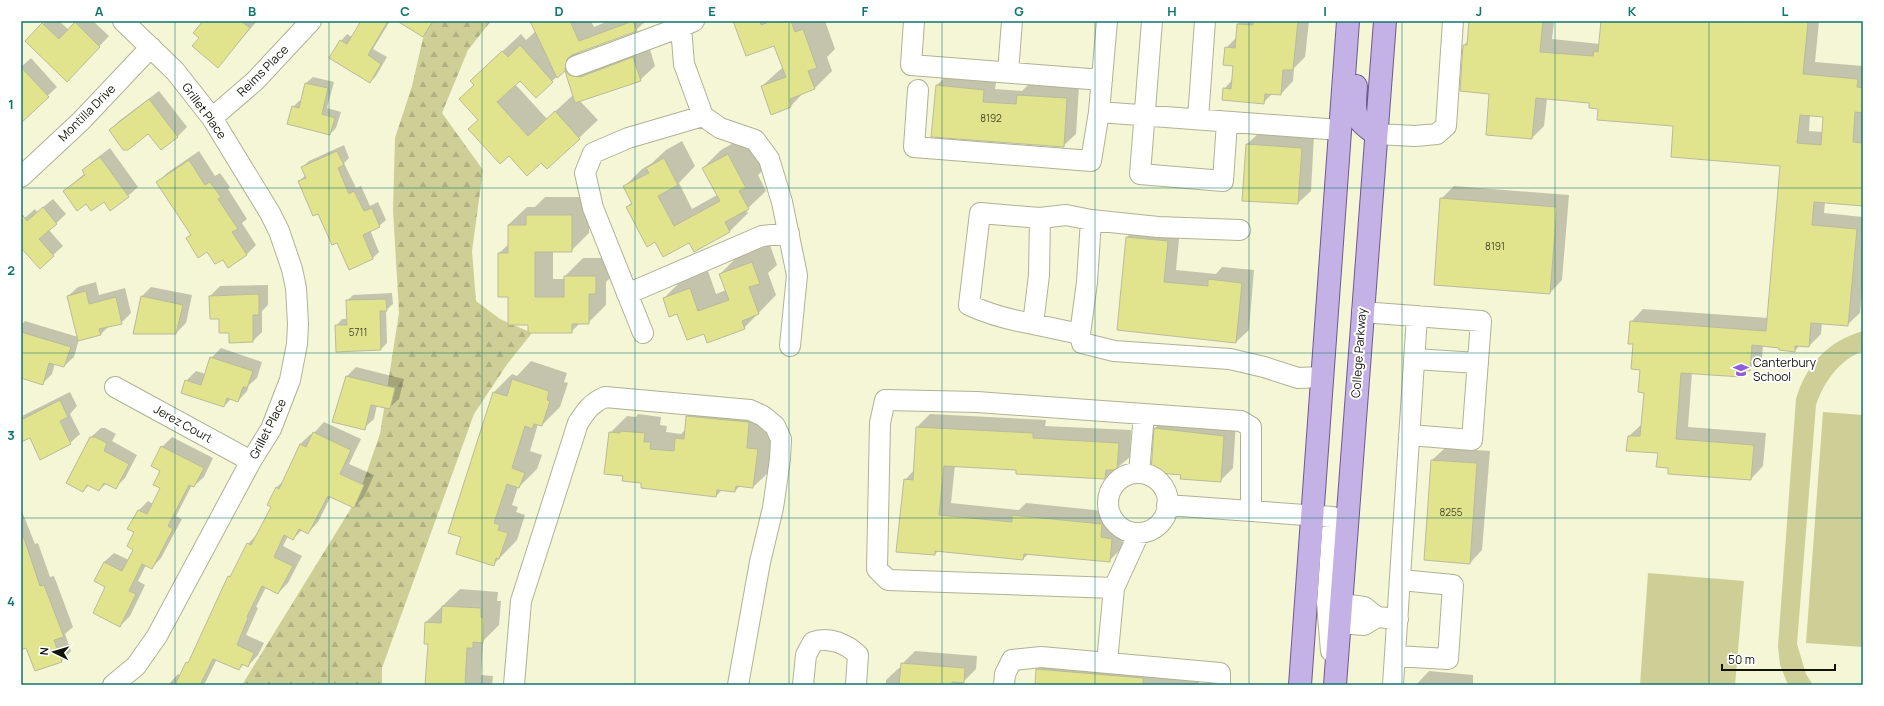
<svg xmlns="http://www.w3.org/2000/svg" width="1884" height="706" font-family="Manrope,sans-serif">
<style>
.grass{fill:#cdcf96}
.forest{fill:url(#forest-firs)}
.shadow{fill:#0003;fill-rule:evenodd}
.building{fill:#e1e48c;stroke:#b9bb9d;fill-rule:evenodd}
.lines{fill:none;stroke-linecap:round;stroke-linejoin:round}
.minor-casing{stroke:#b0b293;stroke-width:22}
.major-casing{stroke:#6d598f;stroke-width:24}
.minor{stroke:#fff;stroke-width:20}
.major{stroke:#c4b2e7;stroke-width:22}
.grid{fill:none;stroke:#0f766e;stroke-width:1;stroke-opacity:0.55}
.labels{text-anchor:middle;stroke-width:4;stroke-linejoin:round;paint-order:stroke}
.number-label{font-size:10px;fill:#46482a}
.street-label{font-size:12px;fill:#131409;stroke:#fff}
.poi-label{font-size:12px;fill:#131409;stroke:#fff;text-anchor:start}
.neatline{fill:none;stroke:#0f766e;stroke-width:1.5}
.grid-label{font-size:13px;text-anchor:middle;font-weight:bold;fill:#0f766e}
</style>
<defs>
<pattern id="forest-firs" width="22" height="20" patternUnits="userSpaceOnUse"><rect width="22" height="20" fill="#cdcf96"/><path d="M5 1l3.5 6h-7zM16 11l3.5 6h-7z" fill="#afb180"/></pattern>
</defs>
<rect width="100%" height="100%" fill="#f4f6d6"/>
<path class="grass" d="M1863,331v20c-24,9 -39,31 -47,54l-19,239 9,30 7,11h-25l-8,-20 -2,-19 18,-247c10,-34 32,-58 67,-68z
M1823,412l40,3v232l-57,-4z
M1648,573l96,8 -9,104h-95z"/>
<path class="forest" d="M427,21h64l-23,29 -26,63 41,57 -11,81 4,50 24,18 32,14 -24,30 -34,51 -92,254v17h-140l116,-188 22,-63 19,-121 -6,-103 2,-72 17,-52z"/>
<path class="shadow" d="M46,21h13l10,9 9,-9h15l16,15 -33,35 -50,-30z
M204,21h53l-39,45 -18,-28z
M364,21h26l-17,28 14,8 -11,19 -6,6 -29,-41 6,-7 6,4z
M399,21h35l-12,15z
M534,21h57l3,6 14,-6h38l-10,9 -56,21 -1,4 69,-12 7,23 -15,14 -61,20 19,20 -51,48 -6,-6 -62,-42 -4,-35 -4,-4 50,-47 5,6 10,-9zM565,69l8,26 -26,24 -32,-35 5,-5 16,17z
M737,21h88l10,28 -8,8 5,14 -18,18 -10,3 -14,15 -28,-21 21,-19 -8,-23z
M1241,21h68l-4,36 -11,11 -1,13 -12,13 -8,-1 -10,10 -39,-14 9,-10 1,-14 -8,-17 11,-11 1,-13z
M1470,21h84l-2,18 48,5 2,-23h217l-4,41 48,4v139l-38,-3 -1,11 39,4v61l-3,35 -13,12 -25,-2 -1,11 -12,12 -9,-1 -5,6 -32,-6 -1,13 -21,18 -49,-4 -4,55 78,6 -3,33 -12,13 -82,-12 -10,-15 -31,-2 1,-14 13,-12 3,-32 -14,-70 12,-13 125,9 13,-153 -106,-39 -76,-18 -9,-6 -43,-4 -3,28 -12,12 -42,-45 -29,-2 3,-46 4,-4zM1810,115l14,1 -1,16 -14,-1z
M31,58l26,29 -36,34v-54z
M950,72l47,5 -2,12 27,2 8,-8 49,3 -3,48 -13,12 -131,-10 5,-51z
M313,77l21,5 -7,26 14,4 -5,16 -6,6 -37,-27 6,-6h3l4,-18z
M159,91l28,36 -10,10 -28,-5 -39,-2 9,-9z
M1260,132l54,3 -3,56 -13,12 -51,-59z
M746,136l18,33 -6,6 8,16 -20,19 2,3 -18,18 -36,19 -5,-9h-33l-29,-34 5,-5 -8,-15 18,-18 10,-6 14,-13 16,-9 13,25 -16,17 13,26 25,-14 -14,-27 18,-18z
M344,145l5,13 -5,5 12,25 5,-2 9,20 8,-4 8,18 -7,6 -9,4 9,22 -6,6 -24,11 -12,-27 -38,-61 7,-6 -4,-8 7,-6z
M110,148l28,39 -10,9 -42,6 -22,-11 21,-18 -2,-3 10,-9z
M199,151l16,25 5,-3 10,14 -2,2 19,30 -5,4 14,22 -10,10 -23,3 -36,-19 4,-5 -34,-51 10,-10z
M1454,186l115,9 -7,85 -12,13 -109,-94z
M545,197h44v36l-18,18h-18v28h12v-3l18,-18h30v17l-7,7v23l-18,18h-8l-9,9 -42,-8 -20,-28 -10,-43 10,-9 -1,-19 19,-18h8z
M53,199l13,15 -17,16 14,16 -23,21 -19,-21v-25l14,-12 2,3z
M1139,225l41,4 -4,41 40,4 6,-7 32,3 -5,60 -13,12 -118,-13 9,-92z
M770,245l7,20 -9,8 8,22 -32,33 -39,5 -27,-21 -14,-14 18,-18 26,-9 8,23 10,-4 -6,-16 18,-18z
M96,282l3,13 26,-7 6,25 -10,10 -12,3 -9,9 -21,4 -5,18 -10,9 -9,-3 -3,11 -10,10 -21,-7v-52l4,-4 53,16 -10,-41 10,-9z
M268,285v20l-6,6v21l-9,9 -23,-9 -10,-14h-9l-1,-22 10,-10z
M151,287l41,8 -6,28 -10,10 -35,-36z
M392,293l1,11 -7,6 1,33 -6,6 -45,-23 6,-7h6l-1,-18 6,-6z
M221,348l41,14 -5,16 -8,7 -2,6 -9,10 -7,-2 -7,7 -38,-25 10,-10 10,3 5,-16z
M531,361l36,12 -3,9 4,1 -8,24 -18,18 -4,-1 -8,27 12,4 -5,14 -18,18h-1l-6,18 6,2 -2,5 9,3 -8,25 -24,25 -31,-29 -13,-4 45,-140 18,-18 5,2z
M356,367l48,12 -5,20 -10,9 -12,-3 -3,14 -10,9 -31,-7 13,-44z
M70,392l7,14 -7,8 10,20 -10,9 -40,-6 -9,1v-21l3,-2z
M703,400l62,6 -2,25 11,1 -4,39 -17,16 -13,-1 -5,5 -13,-1 -6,6 -73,-13 -19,-8 -14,-42 17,-17 9,1 2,-3 23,3 -1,8 7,1 -1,6 15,2 5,-5 1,-13z
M930,414l116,6 -1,6 86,4 -1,27 -25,21 -88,-9 -62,-4 -4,38 68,7 7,-7 88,9 -1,13 11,1 -2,22 -13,13 -80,-8 -6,6 -85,-8 -3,3 -30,-74 10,-11 2,-42z
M1168,416l68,7 -3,45 -13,13 -65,-53z
M324,422l37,17 -12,25 25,11 -10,22 -10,10 -23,-11 -13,26 -10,11 -6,-3 -9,9 -5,-3 -5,10 19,10 -14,27 -10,10 -12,-6 -10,20 2,1 -12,27 18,8 -6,12 -10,11 -4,-2 -5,5 -22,-10 -13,26h-36l10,-11 3,2 9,-17 39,-82 4,-4 15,-29 10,-11 14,-27 4,-18 8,-8 16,-36 11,-10 1,1z
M101,428h4l11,6 -4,7 25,14 -12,23 -10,10 -8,-5 -8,7 -10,-5 -6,6 8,-54z
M172,437l41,21 -9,19 -10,9 -2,-1 -16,31 6,3 -21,39 -9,10 -6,-3 -8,16 7,4 -15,31 -10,10 -13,-39 -3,-25 10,-9 15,7 6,-11 4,-39 9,-9 5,3 8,-16v-18l-9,-4 10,-19z
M1445,448l45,3 -8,99 -12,13 -38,-103z
M21,509l14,35 3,-1 12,34 4,-1 19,51 -8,7 6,17 -9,10 -27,9 -8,-23 -6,2z
M460,589l38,3 -1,9h4l-2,24 -16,16 -2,34 12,1 -1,9h-66l3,-42 -3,-21z
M915,651l62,5 -1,13 -13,13v3h-77v-5l13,-12h3v-4z
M1049,657l151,12 -1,16h-163l1,-15z
M1429,671l44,4v10h-57z"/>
<path class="building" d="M203,21h38l9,7 -32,40 -26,-22 7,-8 -6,-5z
M361,21h27l-20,34 13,9 -11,19 -41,-25 11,-18 7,4z
M397,21h36l-10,16z
M530,21h40l9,20 54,-20 4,10 -65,24 -5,4 -2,11 4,5 11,2 53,-20 8,24 -66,22 -10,-32 -8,7z
M733,21h27l1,4 10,-4h20l4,11 8,-3 14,39 -9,3 7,18 -25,10 1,8 -20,8 -10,-29 25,-9 -12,-31 -28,10z
M1253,21h45l-5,49h-10l-2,25 -16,-1 -1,10 -42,-4 1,-12 8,1 2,-23 -10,-1 2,-18 10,1 2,-24 16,1z
M1469,21h74l-3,31 53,4 1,-5 4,1 3,-31 207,1 -5,52 55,5 -1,8 6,1v25l-8,-1 -2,30 10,1v63l-49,-4 -2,23 45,4 -9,97 -37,-3 -2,24 -14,-1v6l-16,-2v-2l-27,-3 -2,26h-8v6l-61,-4 -5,66 78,6 -3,35 -83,-6v-6l-12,-1 2,-14 -32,-2 2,-15h12l4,-43 -6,-1 2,-22 -9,-1 2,-25h-5l2,-23 136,10 14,-165 -109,-9 2,-31 -76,-6 1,-11 -9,-1v-5l-53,-5 -4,41 -46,-4 3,-41 -29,-3 3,-46h4zM1800,115l23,2 -2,28 -24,-2z
M75,22l25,25 -33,35 -42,-41 17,-18 17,16z
M520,45l33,37 -17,16 -16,-17 -23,21 31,34 27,-25 25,28 -33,30 -6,-6 -14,13 -18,-20 -9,8 -32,-35 10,-9 -19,-21 15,-14 -4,-4 32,-30 6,6z
M21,67l28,30 -28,26z
M305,83l23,5 -6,26 13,4 -5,17 -43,-11 5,-18 7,2z
M936,85l48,5 -1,12 33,2 1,-9 50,3 -3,49 -133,-10z
M149,99l29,38 -17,13 -13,-16 -20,16h-5l-14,-20z
M1246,144l56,4 -4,56 -56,-3z
M337,151l7,14 -6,3 11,26 5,-3 10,20 8,-3 8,19 -17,8 10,24 -24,11 -12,-27 -5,2 -14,-31 -5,2 -15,-35 8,-3 -5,-11z
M728,154l18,34 -7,3 10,18 -24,13 5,10 -36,20 -5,-9 -26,14 -8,-15 -8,5 -21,-40 6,-3 -9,-18 26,-13 -3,-5 18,-10 14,27 -20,11 16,30 46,-25 -18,-33z
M100,157l29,40 -19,14 -6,-9 -13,9 -5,-7 -9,7 -14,-20 22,-16 -3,-5z
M189,160l16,25 5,-3 11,15 -3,2 20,30 -6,3 15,23 -19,13 -5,-8 -8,4 -8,-12 -9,6 -12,-20 5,-3 -35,-53z
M1440,198l117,9 -7,87 -116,-9z
M43,207l14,17 -18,15 15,17 -14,13 -19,-21v-35l6,8z
M526,215h46v37h-37v45h29v-21h32v18h-7v30h-17v9h-44v-8h-20v-28h-10v-44h10v-28h18z
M1126,237l42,4 -4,41 44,4v-7l34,4 -6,60 -119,-13z
M752,262l8,22 -11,3 10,27 -17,7 3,8 -38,14 -3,-9 -17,6 -10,-26 -8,3 -6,-19 27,-10 8,23 31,-11 -10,-26z
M86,291l3,13 27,-7 6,27 -23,5 2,6 -23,6 -11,-45z
M259,294v21h-6v27l-24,1v-10h-10v-14h-9l-1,-23z
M141,296l42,9 -7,29h-43z
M386,299l1,12h-7l1,39 -45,2 -1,-27h12l-1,-25z
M21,332l50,15 -7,20 -15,-4 -6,22 -22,-7z
M210,357l43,14 -6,17 -4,-1 -5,15 -11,-4 -3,9 -43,-14 4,-13 16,5z
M346,376l49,12 -5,21 -19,-4 -6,25 -33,-8z
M512,379l37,12 -2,9 3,1 -8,25 -8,-2 -2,5 -7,-3 -13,42 13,5 -6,15 -12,-4 -13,39 6,2 -2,5 10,3 -9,26 -3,-1 -2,8 -38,-12 5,-17 -13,-4 45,-141 14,4z
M60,400l8,17 -8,4 11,23 -31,16 -10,-22 -9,4v-22z
M686,416l63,6 -2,26 11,1 -5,39 -17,-2 -1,6 -18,-2 -1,7 -75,-9v-5l-19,-2 1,-5 -19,-2 5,-42 11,1v-2l25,2 -1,9h7l-1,7 24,2 1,-13 9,1z
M916,427l117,6v5l86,5 -2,27h-11l-1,9 -89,-5v-4l-72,-4 -5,49 73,7v-7l90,9 -1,13 11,2 -2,23 -86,-8 -1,6 -88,-9v4l-39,-3 8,-73 9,1z
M1154,428l70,8 -3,46 -41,-3 1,-4 -30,-3z
M313,432l38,18 -11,24 24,11 -10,23 -26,-12 -20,38 -9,-5 -6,11 -9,-5 -10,22 19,9 -15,28 -16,-8 -15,31 1,1 -11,27 17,8 -6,14 -6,-3 -3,6 -26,-11 -13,26h-25l11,-23 2,1 40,-87 2,1 17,-34 4,2 20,-38 -4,-2 9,-18 3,2 21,-45 6,3z
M90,437h5l12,6 -3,8 25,13 -13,25 -12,-6 -5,8 -12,-6 -4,7 -17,-9z
M161,446l43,22 -10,19 -5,-2 -21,41 5,3 -21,40 -10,-5 -13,27 7,3 -16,33 -27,-14 12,-26 -11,-6 10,-19 18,9 11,-21 -6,-4 7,-14 -7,-3 11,-19 9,4 13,-26 -7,-3 7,-14 -9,-5z
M1431,460l46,3 -7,101 -46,-4z
M23,535l17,51 4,-1 20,52 -10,3 8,22 -27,9 -9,-23 -5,2v-114z
M442,606l39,2v9l3,1 -1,25 -10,-1v6h-6l-2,37h-40l3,-41h-4l1,-22 16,1z
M901,663l64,5 -1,15 -12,-1v3h-53z
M1036,669l107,9v7h-108z"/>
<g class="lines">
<defs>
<path id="minor" d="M694,21l-13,6 3,37 19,52 17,12 35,12 14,19 13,43 15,73 -7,71
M914,21l-3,44 191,15
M1152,21l-12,153 83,7 4,-59
M576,66l105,-39
M1008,72l4,-51
M918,90l-4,57 177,14 8,-49 241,18
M1099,112l8,-91
M212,118l43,-37 56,-60
M1198,119l7,-98
M1376,134l39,2 22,-2 9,-8 7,-105
M21,177l60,-56 70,-74
M1091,220l67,7 82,3
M627,294l135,-58 27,-3
M1362,312l119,9 -9,119 -63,-5
M1033,324c-22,-4 -43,-9 -64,-19l11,-92 60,5
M643,333l-50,-125 -8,-35 8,-20 35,-15 75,-22
M1080,334l-47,-10 6,-49 1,-57 26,-3 25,5 -4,62 -7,52 2,9 32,8 116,8 34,8 34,11 25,-1
M1414,359l64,4
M115,387l136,74
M1139,473l5,-59
M1108 503a30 30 0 1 1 60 0a30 30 0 1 1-60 0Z
M1167,505l166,12 -6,86 4,48
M1139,533l-25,55 -226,-8 -11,-11 3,-146 5,-23 92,2 264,19 10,6v84
M1342,604l22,3 13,10
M1340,623l24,2 13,-8 21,2
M1395,656l53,3 5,-74 -52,-5
M1107,662l7,-74
M113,685l23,-19 21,-30 94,-175 20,-32 19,-49 7,-36 1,-20 -2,-36 -4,-19 -13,-38 -9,-18 -58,-95 -37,-47 -52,-50
M514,685l7,-84 57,-178c8,-12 13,-20 27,-26l145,13 13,6 12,10 6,13 -1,20 -7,49 -13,54 -22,123
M803,685l3,-30 7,-13c16,-6 34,2 45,13l-2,30
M1004,685l1,-11 7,-14 29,-3 179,16v12
M1393,685l24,-369"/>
<path id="major" d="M1356,86c-2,26 -4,33 20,48
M1300,685l48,-664
M1335,685l50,-664"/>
</defs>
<use href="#minor" class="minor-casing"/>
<use href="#major" class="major-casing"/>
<use href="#minor" class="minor"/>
<use href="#major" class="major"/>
</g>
<path class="grid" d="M175,21v664M329,21v664M482,21v664M635,21v664M789,21v664M942,21v664M1095,21v664M1249,21v664M1402,21v664M1555,21v664M1709,21v664M21,188h1842M21,353h1842M21,518h1842"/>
<defs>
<symbol id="school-bare" viewBox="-9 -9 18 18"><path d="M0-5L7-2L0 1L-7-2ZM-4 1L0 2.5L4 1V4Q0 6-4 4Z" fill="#8e5fd8" stroke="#fff" stroke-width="2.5" paint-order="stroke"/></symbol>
</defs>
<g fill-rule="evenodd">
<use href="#school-bare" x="1730" y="359" width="22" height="22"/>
</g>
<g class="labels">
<g class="number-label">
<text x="991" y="122">8192</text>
<text x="1495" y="250">8191</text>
<text x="358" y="336">5711</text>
<text x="1451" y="516">8255</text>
</g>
<g class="street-label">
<text transform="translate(263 71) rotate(-45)" y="4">Reims Place</text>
<text transform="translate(204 111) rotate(54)" y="4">Grillet Place</text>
<text transform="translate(87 113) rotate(-45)" y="4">Montilla Drive</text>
<text transform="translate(1359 353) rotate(-86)" y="4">College Parkway</text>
<text transform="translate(183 424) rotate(29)" y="4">Jerez Court</text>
<text transform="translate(268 429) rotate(-63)" y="4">Grillet Place</text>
</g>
<g class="poi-label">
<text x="1753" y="367">Canterbury<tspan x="1753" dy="14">School</tspan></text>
</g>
</g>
<rect width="1884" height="706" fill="none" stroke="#ffffff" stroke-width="44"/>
<g transform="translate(54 652) rotate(275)" stroke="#ffffff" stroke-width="3" paint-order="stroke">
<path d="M0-3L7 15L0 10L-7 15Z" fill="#131409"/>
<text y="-6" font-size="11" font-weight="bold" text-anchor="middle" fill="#131409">N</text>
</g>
<path d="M1722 664v6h113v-6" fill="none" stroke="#131409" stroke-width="2"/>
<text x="1728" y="664" font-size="12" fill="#131409" stroke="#ffffff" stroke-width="3" paint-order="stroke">50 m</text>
<rect x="22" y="22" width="1840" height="662" class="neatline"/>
<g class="grid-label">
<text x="99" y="16">A</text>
<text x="252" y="16">B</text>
<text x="405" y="16">C</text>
<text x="559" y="16">D</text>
<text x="712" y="16">E</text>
<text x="865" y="16">F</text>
<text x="1019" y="16">G</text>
<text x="1172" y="16">H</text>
<text x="1325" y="16">I</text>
<text x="1479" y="16">J</text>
<text x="1632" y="16">K</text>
<text x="1785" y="16">L</text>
<text x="11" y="109">1</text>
<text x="11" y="275">2</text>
<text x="11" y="440">3</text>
<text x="11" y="606">4</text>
</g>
</svg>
